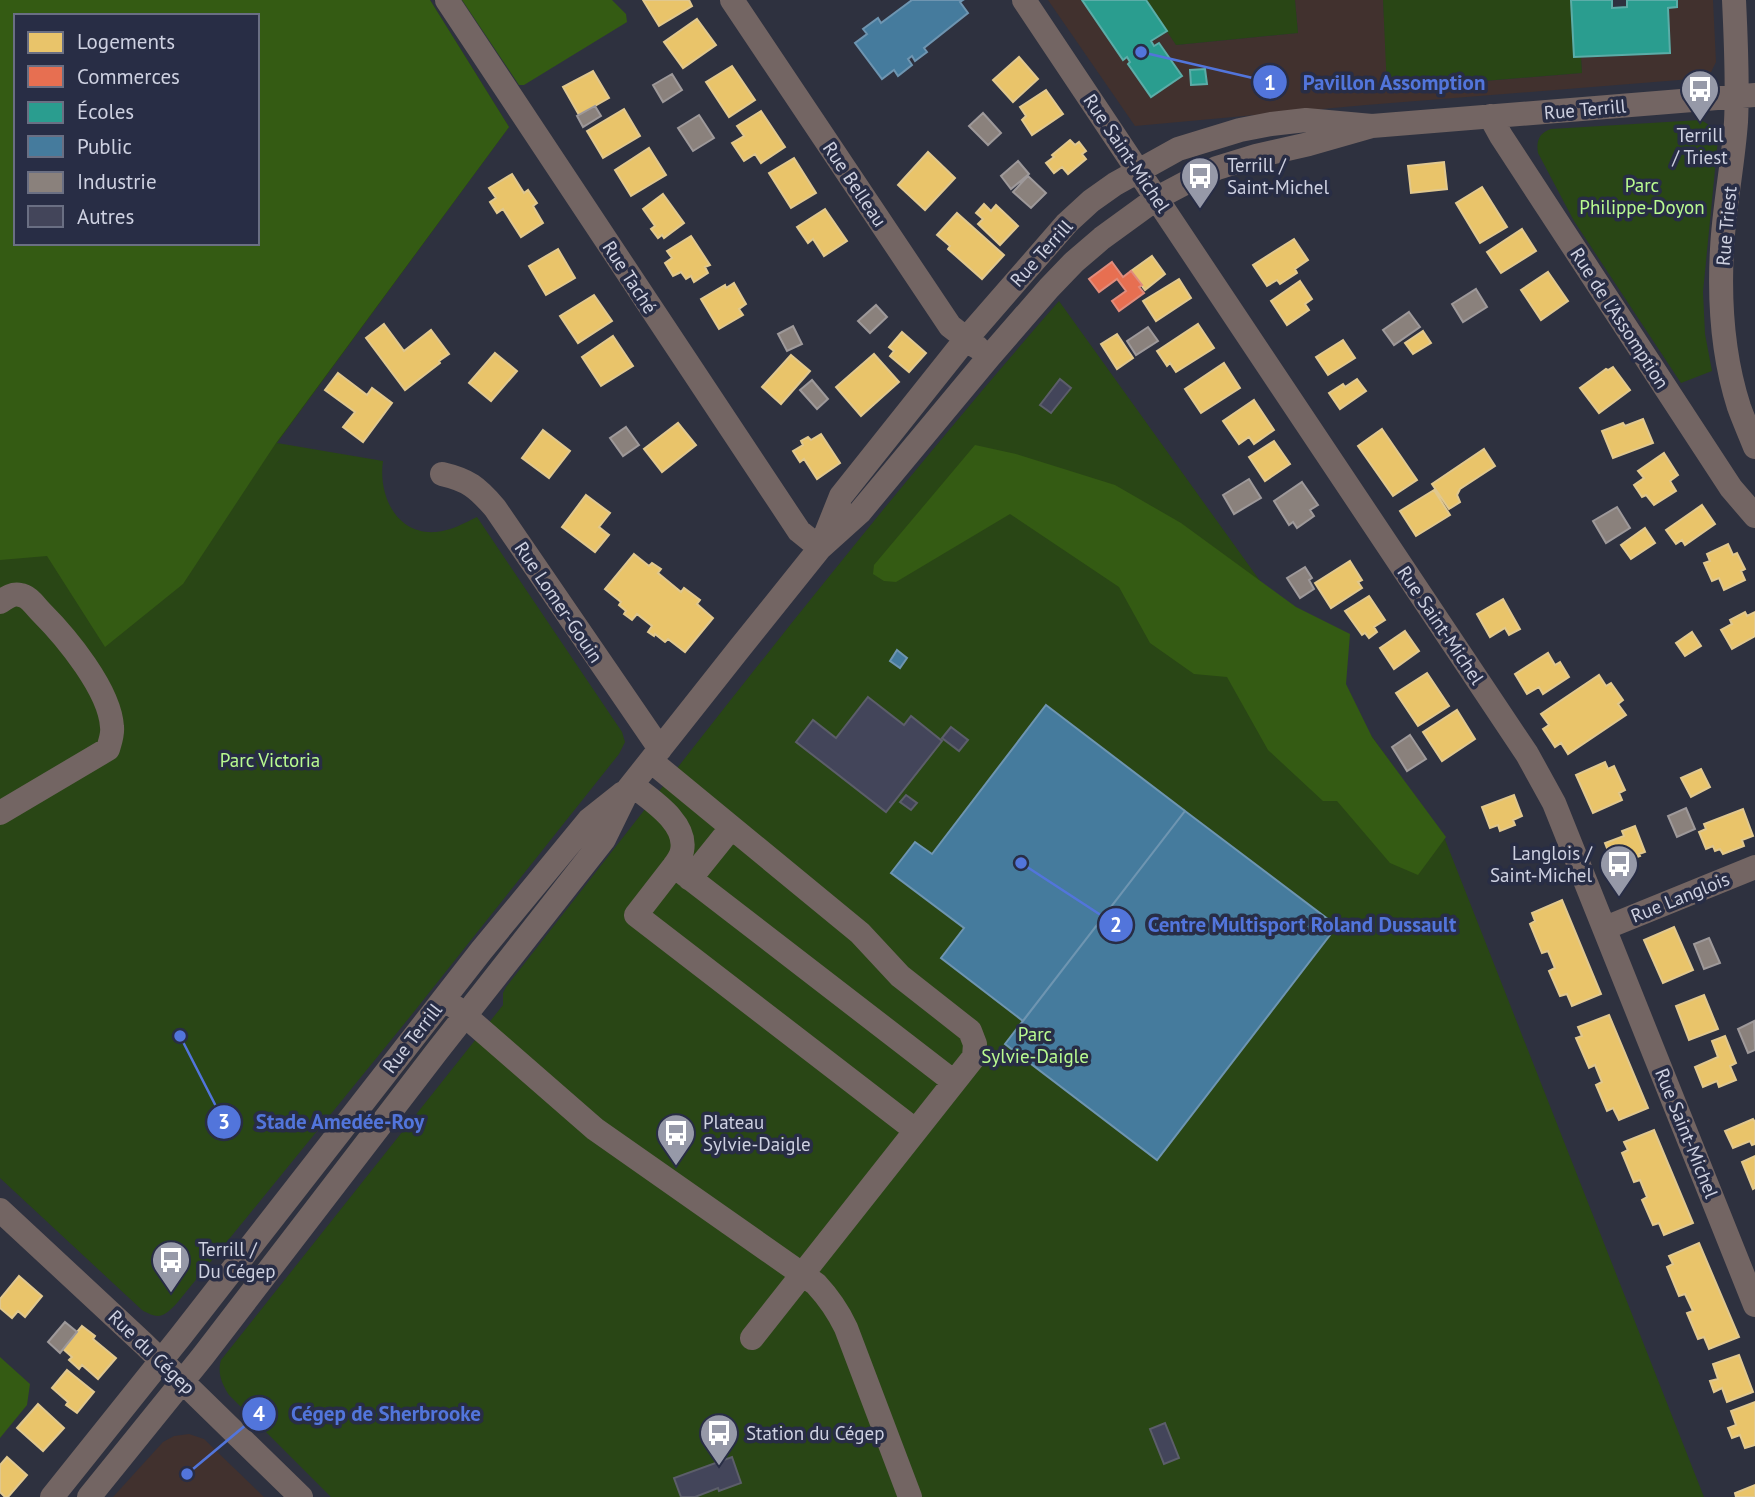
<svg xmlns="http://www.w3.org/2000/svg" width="1755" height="1497" font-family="'PT Sans',sans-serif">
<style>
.industrial{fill:#41312e}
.green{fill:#294615;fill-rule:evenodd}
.forest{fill:#345b13;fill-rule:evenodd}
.homes{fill:#e9c46a;stroke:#e1c88e;stroke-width:2}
.shops{fill:#e76f51;stroke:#e08c7c;stroke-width:2}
.schools{fill:#2a9d8f;stroke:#5bada8;stroke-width:2}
.public{fill:#457b9d;stroke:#6e95b1;stroke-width:2}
.industry{fill:#8a817c;stroke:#9e999a;stroke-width:2}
.building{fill:#43455a;stroke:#5c5e6a;stroke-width:2}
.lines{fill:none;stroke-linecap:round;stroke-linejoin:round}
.minor{stroke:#736563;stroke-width:24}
.labels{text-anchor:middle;stroke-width:7;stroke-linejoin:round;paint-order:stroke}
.street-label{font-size:19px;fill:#ced1e1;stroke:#282d45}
.poi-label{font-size:19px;fill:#ced1e1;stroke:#282d45;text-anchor:start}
.park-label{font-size:19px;fill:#b9fb90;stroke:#282d45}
.leader{fill:none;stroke:#5275db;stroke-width:2.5}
.callout-dot{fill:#5275db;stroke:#282d45;stroke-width:2.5}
.mark-label{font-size:21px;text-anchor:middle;font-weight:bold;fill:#fff}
.callout-label{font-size:21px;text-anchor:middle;font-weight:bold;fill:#5275db;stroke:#282d45;stroke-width:7;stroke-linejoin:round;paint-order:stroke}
</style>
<rect width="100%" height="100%" fill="#2e313f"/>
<path class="industrial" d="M1048,0h34l41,60 4,-3 3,5 -2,2 23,33 30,-21 -22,-33 -5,3 -3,-5 16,-10 9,14 122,-12 -3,-33h88l5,89 194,-16 -1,-16 88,-4 -1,-45 9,-1v-7h36l3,62 -5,10 -7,6 -338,27 -231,21z
M189,1434l15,5 60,58h-151l50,-55 11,-6z"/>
<path class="green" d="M0,0h430l79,127 -232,316 106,18c-5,34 13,74 53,71 14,-1 29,-9 41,-15l145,215 3,10 -6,12 -210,264 -232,285c-13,14 -18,17 -35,7l-142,-132zM16,16h241v227h-241z
M1146,0h149l3,33 -122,12z
M1383,0h188l3,57h7l1,16 -195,16z
M1700,120c11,5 14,8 18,19l-15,153 2,42 7,37 -31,12 -107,-162 -36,-68c-2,-12 1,-20 13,-24z
M1059,301l385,536 260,660h-1373l-102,-102c-7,-11 -12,-22 -8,-35l282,-355v-12l3,-6c181,-231 360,-465 553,-686z"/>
<path class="forest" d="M0,0h430l79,127 -233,316 -93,141 -78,63 -58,-91 -47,4zM16,16h241v227h-241z
M462,0h150l14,14 1,8 -103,63h-5z
M975,445l41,9 99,31 66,38 115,84 54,27 -4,50 26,53 74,100 -28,38 -28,-12 -53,-62h-14l-55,-51 -41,-73 -33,-3 -44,-31 -31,-56 -109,-73 -114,68 -12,-1 -11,-7 1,-9z
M0,1357l30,27 -3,21 -27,33z"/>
<path class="homes" d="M643,0h46l3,6 -33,20z
M697,19l19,26 -33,23 -19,-26z
M1019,57l19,22 -25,23 -20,-22z
M732,66l23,34 -26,17 -23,-35z
M593,71l16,27 -30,17 -16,-28z
M1046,90l17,24 -31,21 -10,-15 4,-4 -6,-9z
M624,109l16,27 -37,22 -16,-27z
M761,111l24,36 -24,16 -6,-9 -11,7 -12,-18 12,-7 -7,-10z
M1070,140l5,5 4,-3 7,9 -4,3 4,5 -18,15 -6,-7 -8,6 -8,-10 8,-6 -2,-2z
M649,148l17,27 -35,21 -16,-26z
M928,152l27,26 -30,32 -27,-25z
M794,158l22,35 -25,15 -22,-35z
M1444,162l3,27 -36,4 -3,-27z
M512,174l12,19 4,-3 9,13 -4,3 10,17 -22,14 -18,-28 -6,4 -7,-11 6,-4 -7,-10z
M1482,187l25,40 -27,16 -24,-40z
M663,194l21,29 -20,15 -2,-3 -4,3 -7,-9 4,-3 -12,-17z
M984,204l7,7 5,-6 22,21 -18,19 -22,-21 5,-5 -7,-6z
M825,209l22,32 -23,15 -11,-17 -5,4 -11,-16z
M957,213l47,42 -22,24 -34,-30 2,-3 -13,-11z
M1522,229l14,22 -35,22 -14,-21z
M691,236l19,29 -5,2 3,6 -14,9 -3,-6 -5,3 -5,-7 -8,4 -8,-13 7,-5 -5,-7z
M1294,239l14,21 -13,9 2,4 -17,11 -3,-4 -10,6 -14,-21z
M558,249l17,29 -29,17 -17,-29z
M1152,256l13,18 -20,16 -14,-19z
M1548,272l20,29 -27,19 -20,-30z
M1179,279l12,19 -35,23 -13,-20z
M1300,281l12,18 -7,5 4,6 -22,15 -16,-24z
M734,283l12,21 -7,5 4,6 -24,14 -18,-30 24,-14 1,3z
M594,295l18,26 -34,22 -18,-27z
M384,324l20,27 27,-21 18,24 -10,7 1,2 -35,27 -39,-52z
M1198,324l16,24 -38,24 -6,-9 -3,3 -10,-15z
M1423,331l8,12 -18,11 -8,-11z
M902,332l24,21 -17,19 -19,-16 4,-5 -5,-4z
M1117,334l16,24 -16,11 -16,-25z
M613,336l20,30 -32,20 -19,-29z
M1343,340l12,18 -27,17 -12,-18z
M495,353l22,18 -26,30 -22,-18z
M874,354l25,28 -38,34 -25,-29z
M791,355l19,16 -29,33 -19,-17z
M1224,363l16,25 -39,25 -16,-24z
M1613,367l17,23 -31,23 -19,-25 26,-19 2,1z
M338,373l29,22 5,-7 20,15 -29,39 -20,-15 12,-15 -30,-22z
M1357,379l9,12 -26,18 -11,-16 14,-9 2,3z
M1254,400l20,30 -20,14 -5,-7 -10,7 -16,-23z
M1643,419l10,24 -40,15 -11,-27 21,-8 2,3z
M678,423l18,22 -34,27 -18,-23z
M1382,429l35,51 -24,16 -35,-50z
M543,430l27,21 -21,27 -27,-20z
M821,434l19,29 -23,16 -13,-20 -4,3 -7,-11 10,-6 -2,-4 7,-4 3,3z
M1274,441l16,23 -25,17 -16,-24z
M1484,449l11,17 -35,23 -3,6 3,7 -11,7 -17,-25z
M1664,453l14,22 -8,6 6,10 -22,14 -8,-10 -4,2 -8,-12 10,-7 -6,-7z
M1434,490l16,25 -34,21 -16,-25z
M586,495l24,18 -11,14 10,8 -14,17 -33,-25z
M1702,505l13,19 -30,21 -3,-5 -6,4 -10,-14z
M1645,528l10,15 -24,16 -10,-14z
M1728,544l5,11 4,-2 8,16 -4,2 4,9 -21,10 -5,-12 -7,3 -8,-18 6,-2 -3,-7z
M634,554l15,12 3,-3 9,6 -3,4 23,19 3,-4 16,12 -3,4 16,14 -28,34 -17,-13 -3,3 -10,-8 -1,2 -6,-4 4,-6 -15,-12 -5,6 -8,-6 2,-3 -7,-6 2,-3 -16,-13z
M1350,561l12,19 -4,2 4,6 -31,20 -16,-25z
M1369,596l16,24 -11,7 3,5 -8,6 -4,-5 -3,2 -17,-24z
M1503,599l17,30 -11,6 -4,-7 -15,9 -13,-23z
M1745,612l2,4 8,-4v24l-23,13 -11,-19 11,-6 -2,-4z
M1405,631l14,20 -25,18 -14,-21z
M1692,632l9,14 -16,10 -9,-13z
M1548,653l7,12 5,-3 9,15 -26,17 -4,-7 -12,7 -12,-20z
M1427,673l22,33 -31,20 -22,-33z
M1599,675l7,11 5,-3 12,17 -5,4 8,11 -58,39 -7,-11 -6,4 -12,-18 6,-4 -8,-11z
M1457,710l18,29 -33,22 -19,-29z
M1605,762l3,7 6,-3 11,24 -6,3 3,7 -29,13 -17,-38z
M1701,769l9,18 -19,10 -10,-19z
M1514,795l8,21 -9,4 2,5 -15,6 -2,-6 -8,3 -8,-21z
M1743,809l10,27 -11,4 2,6 -21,8 -3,-5 -5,2 -2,-5 -7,3 -7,-17 7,-3 -2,-5z
M1635,826l10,26 -6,2 1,2 -26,10 -9,-23 19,-7 -2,-5z
M1562,900l39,94 -29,12 -5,-12 -7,2 -11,-25 6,-3 -7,-17 -6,2 -12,-29 5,-3 -3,-8z
M1674,927l19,43 -30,13 -19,-43z
M1704,995l14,34 -29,11 -13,-34z
M1609,1015l39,93 -29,12 -6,-12 -6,3 -11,-26 6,-3 -7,-17 -6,3 -13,-30 6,-2 -4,-9z
M1725,1036l11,27 -6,3 6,14 -17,7 -2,-6 -14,6 -8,-20 23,-10 -6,-16z
M1753,1119l2,3v22l-3,1 -2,-4 -17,7 -8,-17z
M1654,1130l39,93 -29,12 -5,-12 -6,2 -11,-25 5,-3 -7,-17 -6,2 -12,-29 6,-3 -4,-8z
M1755,1156v32l-2,1 -11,-27z
M1699,1243l40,94 -30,12 -5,-12 -6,2 -11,-26 6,-2 -8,-17 -6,2 -12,-29 6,-3 -4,-8z
M19,1276l23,20 -17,21 -7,-6 -6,7 -12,-10v-9z
M82,1326l13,10 -2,3 23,19 -18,21 -16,-14 -3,4 -10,-9 3,-3 -9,-8z
M1739,1355l14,37 -26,10 -5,-14 -8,4 -4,-11 8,-2 -5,-15z
M67,1370l27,22 -17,21 -11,-8 2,-3 -16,-14z
M1755,1402v43l-10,3 -5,-13 -8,3 -4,-10 8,-3 -5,-14z
M38,1404l26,24 -21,23 -26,-23z
M7,1457l20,18 -19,22h-3l-5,-5v-27z
M1755,1485v12h-19l-1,-4z"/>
<path class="shops" d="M1112,262l11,15 8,-6 11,14 -3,2 5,6 -25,18 -7,-10 14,-10 -9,-12 -18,13 -10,-13z"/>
<path class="schools" d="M1082,0h64l21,31 -16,10 3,5 5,-3 23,33 -31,21 -23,-33 2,-2 -3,-5 -4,3z
M1571,0h41v8l15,-1v-7h50v7l-9,1 2,45 -96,4z
M1205,69l2,15 -16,1 -1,-15z"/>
<path class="public" d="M912,0h51l-3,2 8,11 -44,35 3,4 -12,9 -3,-5 -4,3 4,6 -14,11 -4,-6 -12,9 -27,-36 12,-9 -4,-5 15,-11 3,5z
M897,650l10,8 -7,10 -10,-7z
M1046,705l139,106 -162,210 -82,-63 23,-30 -73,-55 24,-31 17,12z
M1185,811l152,115 -180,234 -152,-116z"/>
<path class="industry" d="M672,74l10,16 -19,12 -10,-17z
M595,106l6,10 -18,11 -6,-11z
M983,113l18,20 -13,12 -19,-19z
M699,115l15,23 -21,13 -15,-23z
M1018,161l11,13 -18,15 -10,-13z
M1028,176l18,17 -15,15 -18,-16z
M1476,289l11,18 -24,15 -11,-18z
M876,305l11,12 -17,16 -12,-12z
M1409,312l11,15 -26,18 -11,-15z
M793,326l9,18 -15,7 -9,-17z
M1148,327l10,14 -22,14 -9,-14z
M812,380l16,19 -11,10 -17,-19z
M626,427l13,18 -16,11 -13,-18z
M1249,479l12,19 -27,16 -11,-19z
M1302,482l16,23 -8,5 4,6 -17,12 -4,-6 -4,3 -15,-24z
M1617,507l13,21 -24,15 -13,-22z
M1305,567l7,11 -3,2 5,9 -14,9 -13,-20z
M1410,735l16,24 -19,12 -15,-24z
M1686,808l9,21 -18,8 -9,-21z
M1709,938l11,25 -16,6 -10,-25z
M1754,1021l1,29 -7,3 -10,-24z
M65,1322l12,10 -17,21 -12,-11z"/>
<path class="building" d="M1060,379l11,9 -20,25 -11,-8z
M868,697l36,28 7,-9 31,25 -56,71 -90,-70 17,-22 23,18z
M951,727l17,13 -9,11 -17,-13z
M906,795l11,8 -6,7 -11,-8z
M1165,1423l14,35 -15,6 -14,-35z
M732,1457l9,26 -22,8 -1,-3 -23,9h-14l-7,-19z"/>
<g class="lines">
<path class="minor" d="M447,0l352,531 21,17
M732,0l218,326 27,21
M1024,0l503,754 27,49 201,502
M1734,0c2,41 4,82 2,122 -3,43 -12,85 -14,127 -3,53 1,108 17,158 5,14 11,27 16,40
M1490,116l11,20 230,352 24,28
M442,474c26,6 35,13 53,34l165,241
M823,541l18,-45 125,-157 101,-116 24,-22 24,-17 63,-35 62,-19 31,-6 35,-4 66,6 383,-31
M0,602c6,-4 13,-9 20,-7 9,1 15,11 21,17 25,25 69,78 71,115 1,7 -2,15 -4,22l-108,64
M651,761l209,172 40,43 70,55 5,13 -1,13 -222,281
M632,785c19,15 56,38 50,66 -1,5 -5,11 -8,15
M690,879l41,-51
M1605,928l150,-61
M455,1007l140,122 221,155c13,14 22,27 30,44l64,169
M915,1130l-279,-215 38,-49 280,216
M0,1210l144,134 157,153
M52,1497l128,-160 301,-386 108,-131 34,-27
M89,1497l114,-141 235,-306 166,-211 25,-51 110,-139 81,-101 40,-36 129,-155 60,-69 25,-26 28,-24 55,-40 34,-18 26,-12 39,-12 53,-12 63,-18"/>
</g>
<defs>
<symbol id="bus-pin" viewBox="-11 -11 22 30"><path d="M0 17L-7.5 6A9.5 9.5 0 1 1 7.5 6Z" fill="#9699a8" stroke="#282d45"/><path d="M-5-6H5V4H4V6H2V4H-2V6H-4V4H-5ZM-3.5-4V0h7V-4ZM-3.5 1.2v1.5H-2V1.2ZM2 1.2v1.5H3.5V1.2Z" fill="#fff"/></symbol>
</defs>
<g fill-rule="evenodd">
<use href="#bus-pin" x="1678" y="67" width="44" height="60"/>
<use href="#bus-pin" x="1178" y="154" width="44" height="60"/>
<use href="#bus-pin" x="1597" y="842" width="44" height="60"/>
<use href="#bus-pin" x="654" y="1111" width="44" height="60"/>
<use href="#bus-pin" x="149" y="1238" width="44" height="60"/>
<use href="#bus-pin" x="697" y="1411" width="44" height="60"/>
</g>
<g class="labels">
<g class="street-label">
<text transform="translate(1585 109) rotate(-5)" y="7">Rue Terrill</text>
<text transform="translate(1127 153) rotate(56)" y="7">Rue Saint-Michel</text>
<text transform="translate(855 184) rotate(56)" y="7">Rue Belleau</text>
<text transform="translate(1726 226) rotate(-85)" y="7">Rue Triest</text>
<text transform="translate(1041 253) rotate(-48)" y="7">Rue Terrill</text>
<text transform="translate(630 277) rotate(57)" y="7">Rue Taché</text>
<text transform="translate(1620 318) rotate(57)" y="7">Rue de l'Assomption</text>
<text transform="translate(559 602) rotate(56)" y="7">Rue Lomer-Gouin</text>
<text transform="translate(1441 625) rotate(56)" y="7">Rue Saint-Michel</text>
<text transform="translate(1680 897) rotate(-22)" y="7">Rue Langlois</text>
<text transform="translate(412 1038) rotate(-52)" y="7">Rue Terrill</text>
<text transform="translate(1687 1133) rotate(68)" y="7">Rue Saint-Michel</text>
<text transform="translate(152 1352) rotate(44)" y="7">Rue du Cégep</text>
</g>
<g class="poi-label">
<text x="1700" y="142" text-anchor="middle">Terrill<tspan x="1700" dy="22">/ Triest</tspan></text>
<text x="1227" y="172">Terrill /<tspan x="1227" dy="22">Saint-Michel</tspan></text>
<text x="1592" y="860" text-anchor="end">Langlois /<tspan x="1592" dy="22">Saint-Michel</tspan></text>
<text x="703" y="1129">Plateau<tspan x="703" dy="22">Sylvie-Daigle</tspan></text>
<text x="198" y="1256">Terrill /<tspan x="198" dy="22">Du Cégep</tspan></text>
<text x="746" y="1440">Station du Cégep</text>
</g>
<g class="park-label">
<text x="1642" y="192">Parc<tspan x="1642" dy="22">Philippe-Doyon</tspan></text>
<text x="270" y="767">Parc Victoria</text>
<text x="1035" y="1041">Parc<tspan x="1035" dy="22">Sylvie-Daigle</tspan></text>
</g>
</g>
<path class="leader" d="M1141 52L1270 82M1021 863L1116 925M180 1036L224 1122M187 1474L259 1414"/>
<g class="callout-dot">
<circle cx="1141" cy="52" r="7"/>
<circle cx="1021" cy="863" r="7"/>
<circle cx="180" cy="1036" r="7"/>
<circle cx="187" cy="1474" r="7"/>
<circle cx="1270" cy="82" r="18"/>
<circle cx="1116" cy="925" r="18"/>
<circle cx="224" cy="1122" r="18"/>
<circle cx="259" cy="1414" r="18"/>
</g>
<g class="mark-label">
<text x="1270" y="90">1</text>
<text x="1116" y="932">2</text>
<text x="224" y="1129">3</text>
<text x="259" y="1421">4</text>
</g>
<g class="callout-label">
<text x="1394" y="90">Pavillon Assomption</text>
<text x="1302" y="932">Centre Multisport Roland Dussault</text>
<text x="340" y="1129">Stade Amedée-Roy</text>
<text x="386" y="1421">Cégep de Sherbrooke</text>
</g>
<rect x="14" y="14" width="245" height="231" fill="#282d45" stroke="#6a6f83" stroke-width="2"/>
<rect x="28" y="32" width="35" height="21" fill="#e9c46a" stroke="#6a6f83" stroke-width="2"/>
<text x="77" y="49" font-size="21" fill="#ced1e1">Logements</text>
<rect x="28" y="66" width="35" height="21" fill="#e76f51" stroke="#6a6f83" stroke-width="2"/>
<text x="77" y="84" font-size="21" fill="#ced1e1">Commerces</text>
<rect x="28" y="102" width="35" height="21" fill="#2a9d8f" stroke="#6a6f83" stroke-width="2"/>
<text x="77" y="119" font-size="21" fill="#ced1e1">Écoles</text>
<rect x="28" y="136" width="35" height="21" fill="#457b9d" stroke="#6a6f83" stroke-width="2"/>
<text x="77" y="154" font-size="21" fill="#ced1e1">Public</text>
<rect x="28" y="172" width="35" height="21" fill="#8a817c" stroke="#6a6f83" stroke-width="2"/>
<text x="77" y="189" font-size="21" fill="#ced1e1">Industrie</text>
<rect x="28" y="206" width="35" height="21" fill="#43455a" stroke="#6a6f83" stroke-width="2"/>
<text x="77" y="224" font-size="21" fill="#ced1e1">Autres</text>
</svg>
